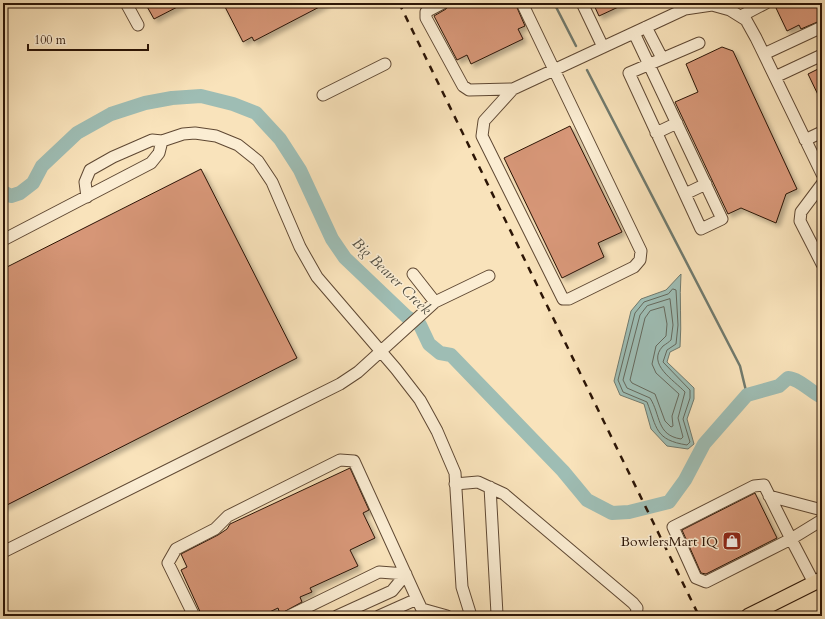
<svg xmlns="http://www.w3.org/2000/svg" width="825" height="619" font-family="Cardo,serif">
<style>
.water{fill:#9ebdb4;stroke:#707a6e}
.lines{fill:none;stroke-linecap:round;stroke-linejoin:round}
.shore{stroke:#65695d;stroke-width:1}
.stream{stroke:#707a6e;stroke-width:2.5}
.river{stroke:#9ebdb4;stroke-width:14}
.building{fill:#d69677;stroke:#2c1506;filter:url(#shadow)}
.minor-casing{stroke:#5f4833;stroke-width:13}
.major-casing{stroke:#2c1506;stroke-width:16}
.minor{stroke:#fbedd3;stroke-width:11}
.major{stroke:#f9e3bb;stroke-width:14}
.rail{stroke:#2c1506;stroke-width:2.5;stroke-dasharray:7 7;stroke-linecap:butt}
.labels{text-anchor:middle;stroke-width:3;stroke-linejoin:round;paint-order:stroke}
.poi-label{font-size:14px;fill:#2c1506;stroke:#fbedd3;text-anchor:end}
.water-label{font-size:15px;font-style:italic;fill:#545043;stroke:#fbedd3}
</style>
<defs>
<filter id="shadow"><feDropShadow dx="3.5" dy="3.5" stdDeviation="2" flood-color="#0004"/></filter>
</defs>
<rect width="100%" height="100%" fill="#f9e3bb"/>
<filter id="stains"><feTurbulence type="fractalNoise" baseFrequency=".005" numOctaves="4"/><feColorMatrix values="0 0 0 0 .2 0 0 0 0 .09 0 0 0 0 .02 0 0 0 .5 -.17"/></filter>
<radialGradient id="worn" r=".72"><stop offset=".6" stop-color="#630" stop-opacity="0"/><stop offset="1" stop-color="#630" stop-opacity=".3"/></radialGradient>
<path class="water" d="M681,274c-2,25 1,49 -1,73l-10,5 -3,10 27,26v11l-7,20 7,25 -6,5 -21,-3 -16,-17 -7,-25 -24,-9 -6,-14 17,-70 10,-12 25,-9z"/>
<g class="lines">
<path class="shore" d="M673,289l3,1 2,35 -2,19 -9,6 -4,12 27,28v8l-7,21 7,23 -3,3c-32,-5 -30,-17 -40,-43l-24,-10 -5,-12 17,-67 9,-11 24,-8z
M670,299l3,26 -2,15c-2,2 -5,4 -8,6 -17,18 11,34 22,46l-7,26 5,19 -2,2c-25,-4 -20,-24 -31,-41l-23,-10 -4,-8 17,-65 7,-9z
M664,307l3,17 -1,12 -10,10 -4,18 4,9 23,21 -7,22 1,10 -2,1 -6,-6 -10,-27 -23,-11 -2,-3 15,-62 5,-7z"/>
<path class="stream" d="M554,3l22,43
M587,70l153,296 7,29"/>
<path class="river" d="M3,192l8,4 9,-3 13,-10 9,-17 35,-33 34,-19 34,-11 27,-5 29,-2 32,8 23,9 24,26 20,31 32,69 13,19 62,59 13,8 9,19 11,9 11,2 112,116 24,29 25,13 17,-1 40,-10 16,-22 19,-36 43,-49 32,-9 9,-8c12,1 23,14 34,19"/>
</g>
<path class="building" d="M145,3h40l-31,16z
M223,3h104l-73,38 -2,-4 -9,5z
M452,3h63l10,23 -7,3 5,10 -52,25 -4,-9 -10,5 -23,-44 12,-7z
M593,3h34l-28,13z
M787,3h35v17l-21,9 -2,-4 -12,6 -11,-23z
M722,47l11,4 64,138 -11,5 -10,29 -35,-15 -13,6 -53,-112 23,-10 -12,-28z
M822,67v36l-14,-29z
M570,126l52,106 -24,11 6,14 -42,21 -58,-120z
M201,169l96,189 -294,149v-238z
M350,468l19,42 -6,3 12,25 -25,12 8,16 -48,22 2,4 -12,5 2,5 -22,12 -2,-6 -17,8h-36l-2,-4 -8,4h-13l-21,-46 6,-3 -6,-13 37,-19 9,-6 3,-5z
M755,493l22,45 -71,36 -5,-1 -19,-43z"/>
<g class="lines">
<defs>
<path id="minor" d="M126,3l12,22
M443,3l-17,9v6l37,68 6,4 44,-1
M522,3l119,248 -1,9 -6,7 -65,32h-6l-81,-163 2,-15 29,-32 172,-80 27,-4 18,5 16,10 10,18 66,136
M582,3l21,44
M741,16l25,-13
M646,27l16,31
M634,33l88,186 -21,10 -72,-156 70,-30
M764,54l58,-27
M775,77l47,-22
M323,95l62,-31
M656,133l21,-10
M805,140l17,-8
M822,184l-21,28 -1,9 22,43
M685,194l21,-10
M87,197l-2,-15 5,-12 23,-13 39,-17 10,1
M3,240l148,-77 8,-10 3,-12 21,-7 12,-1 21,3 22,9 20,16 14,21 28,65 17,30 79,92 24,31 17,31 18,42 7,114 9,29
M413,274l22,28
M455,484l23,-2 26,12 129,109 4,5 -1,8
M764,485l27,54 -85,43 -10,-4 -23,-51 81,-41z
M490,487l7,127 2,2
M769,496l53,14
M3,552l337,-168 18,-12 77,-70 54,-26
M814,583l-23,-44 31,-19
M422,609l25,7
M194,616l-26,-53 8,-14 39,-20 13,-13 112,-56 14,1 63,138
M289,616l90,-44 27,2
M337,616l55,-25 14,-17
M379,616l38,-17 8,17"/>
<path id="major" d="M748,616l74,-37"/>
</defs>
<use href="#minor" class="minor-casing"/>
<use href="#major" class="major-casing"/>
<use href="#minor" class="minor"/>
<use href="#major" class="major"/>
<path class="rail" d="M399,3l300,613"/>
</g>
<defs>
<symbol id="shop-square" viewBox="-11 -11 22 22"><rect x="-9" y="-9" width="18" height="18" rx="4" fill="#8f2418" stroke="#fbedd3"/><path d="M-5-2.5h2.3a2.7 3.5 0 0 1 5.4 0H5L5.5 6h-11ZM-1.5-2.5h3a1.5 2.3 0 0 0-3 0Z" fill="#fff"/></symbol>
</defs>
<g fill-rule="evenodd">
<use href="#shop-square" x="721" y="530" width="22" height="22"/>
</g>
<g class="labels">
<g class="poi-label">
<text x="718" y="546">BowlersMart IQ</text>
</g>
<g class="water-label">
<text transform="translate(392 276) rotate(44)" y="5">Big Beaver Creek</text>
</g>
</g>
<rect width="825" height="619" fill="none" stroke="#f9e3bb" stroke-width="16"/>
<rect x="4" y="4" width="817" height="611" fill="none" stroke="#2c1506" stroke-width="2"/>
<rect x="8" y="8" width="809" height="603" fill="none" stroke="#2c1506"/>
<path d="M28 44v6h120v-6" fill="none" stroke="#2c1506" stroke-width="2"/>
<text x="34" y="44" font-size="12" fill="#2c1506" stroke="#fbedd3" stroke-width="3" paint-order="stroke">100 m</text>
<rect width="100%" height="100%" filter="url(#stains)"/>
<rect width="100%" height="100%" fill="url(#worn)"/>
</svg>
